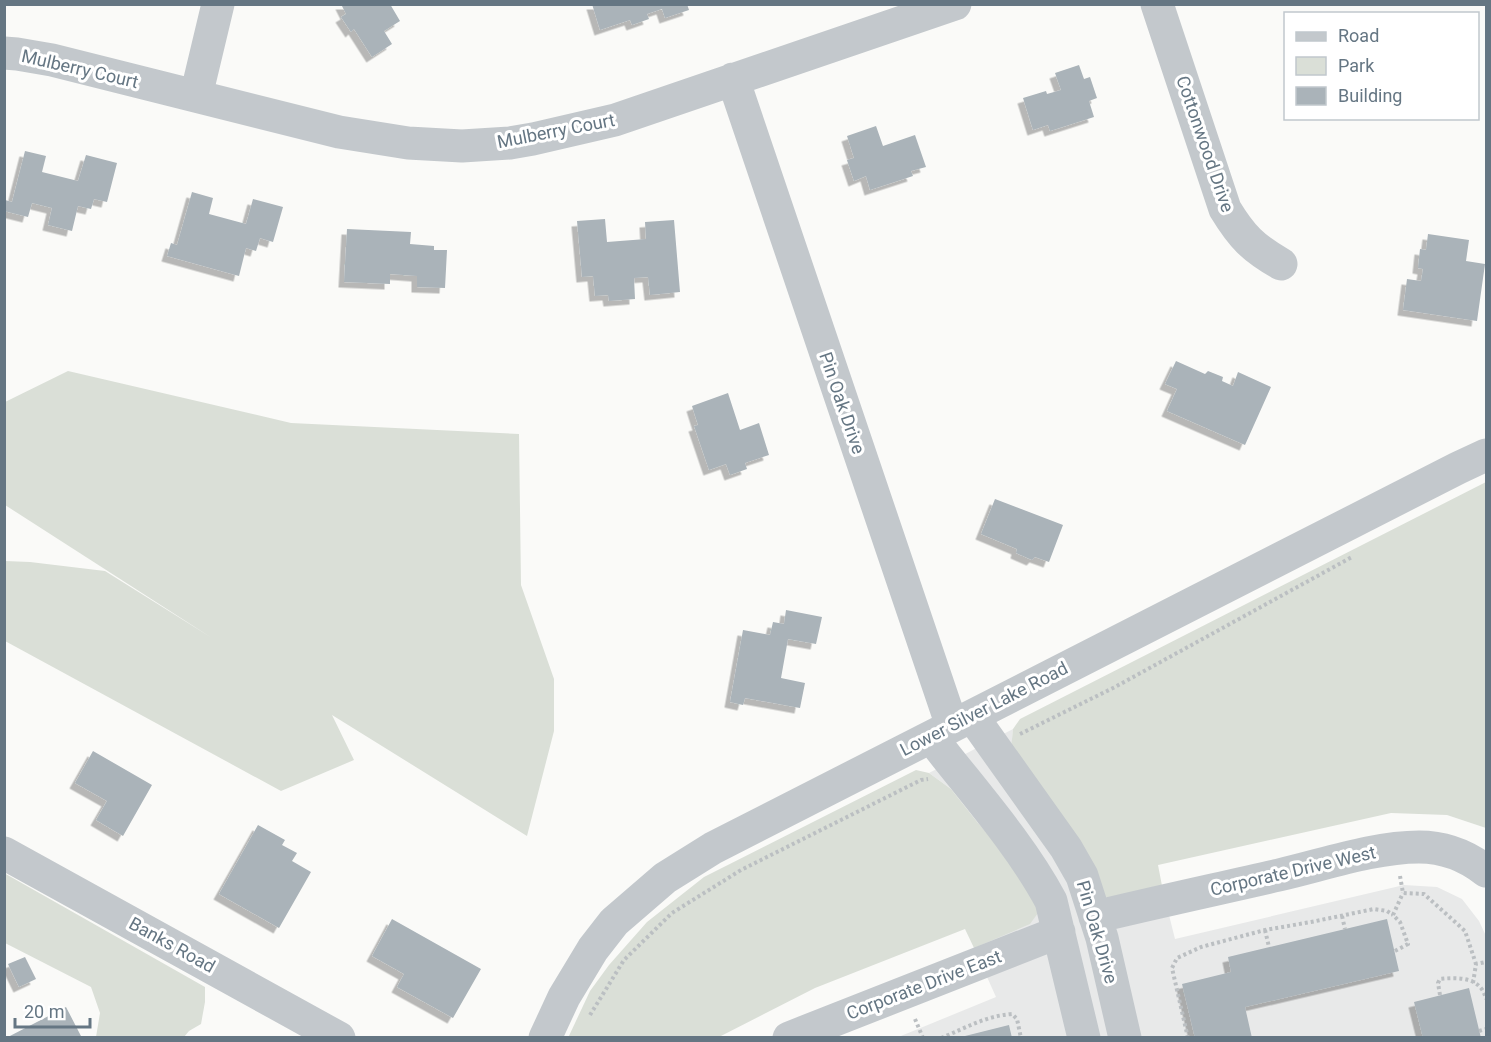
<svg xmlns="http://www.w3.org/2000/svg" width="1491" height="1042" font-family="Roboto,sans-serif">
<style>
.built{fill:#e8e9e9}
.green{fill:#dadfd7}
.building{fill:#aab3b9;filter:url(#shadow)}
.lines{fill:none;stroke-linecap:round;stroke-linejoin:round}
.path{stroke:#bbbfc2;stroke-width:4;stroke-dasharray:3 3;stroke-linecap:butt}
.minor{stroke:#c3c8cc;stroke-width:33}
.labels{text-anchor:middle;stroke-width:6;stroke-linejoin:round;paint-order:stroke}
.street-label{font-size:18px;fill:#657683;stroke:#fff}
</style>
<defs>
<filter id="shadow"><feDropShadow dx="-5.5" dy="5.5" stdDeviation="0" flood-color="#0004"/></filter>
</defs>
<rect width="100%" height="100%" fill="#fafaf8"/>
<path class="built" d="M1013,729l-1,12 151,150 12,48 229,-54 33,2 25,12 17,22 7,15v101l-590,1 100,-41 -22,-49 4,-125 -27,-34 -22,-16z"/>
<path class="green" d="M68,371l223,52 228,11 2,151 33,94v52l-27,105 -195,-121 22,45 -73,31 -276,-150v-80l25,1 75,9 107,67 -207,-133v-103z
M1486,482v346l-39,-13 -56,-2 -233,52 5,26 -23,8 -39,-2 -90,-148 2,-20 7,-10z
M916,770l13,3 22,16 27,34 68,79 -16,22 -56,24 -9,-19 -150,59 -96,49 -151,1 22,-47 19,-26 38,-43 57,-45z
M4,873l201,114v15l-4,22 -12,7 -5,6h-88l4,-24 -9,-26 -86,-44z"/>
<path class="building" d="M341,4h49l10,17 -16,10 8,13 -20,13 -18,-28 -3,3 -10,-15 5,-3z
M592,4h95l2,6 -24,8 -3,-9 -15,5 2,5 -17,6 -2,-5 -30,10z
M1079,65l5,14 6,-2 7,21 -8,3 5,16 -44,14 -2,-6 -15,5 -10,-32 23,-7 1,3 14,-4 -6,-17z
M876,126l7,20 32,-11 11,32 -15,4 2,5 -43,14 -4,-14 -12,5 -7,-21 7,-2 -7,-22z
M25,151l21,5 -4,16 36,9 8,-26 31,8 -10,39 -13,-3 -3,10 -13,-3 -6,25 -24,-6 4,-17 -20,-5 -4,14 -24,-6 1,-11 7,2z
M192,192l21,6 -4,16 37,10 7,-25 30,8 -10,35 -13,-4 -4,13 -10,-3 -7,28 -72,-20 4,-13 6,2z
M605,219l2,23 39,-3 -1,-17 29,-2 6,72 -30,3 -2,-18 -14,1 1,21 -26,2 -1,-6 -13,1 -2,-20 -11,1 -5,-56z
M347,229l64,3 -1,12 24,2v4h13l-2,38 -28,-1v-11l-27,-2v10l-46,-2z
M1428,234l41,6 -3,21 19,3 -8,57 -74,-11 4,-31 14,2 2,-12 -5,-1 2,-19 6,1z
M1176,361l29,13 3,-3 15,6 -1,4 11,5 5,-14 33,15 -26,58 -78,-34 10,-22 -12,-5z
M728,393l12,37 19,-7 10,32 -24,8 2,6 -17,6 -4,-11 -17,6 -15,-44 4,-1 -6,-19z
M995,499l68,26 -14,37 -14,-5 -3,3 -16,-7 1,-4 -36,-15z
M786,610l36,7 -6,27 -28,-5 -7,39 24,5 -5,25 -55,-10 -2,7 -13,-3 13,-72 27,5 3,-13 11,2z
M93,751l59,34 -29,51 -27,-16 11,-19 -32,-18z
M258,825l27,15 -3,5 15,8 -5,8 19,11 -32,56 -60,-34z
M392,919l89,50 -28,49 -56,-31 7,-13 -32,-18z
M1387,919l12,52 -154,36 7,31h-57l-13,-54 49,-12 -3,-15z
M25,957l11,22 -17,8 -11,-23z
M1469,988l12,50h-58l-9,-36z
M66,1007l16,31h-76z
M1009,1025l3,13h-51v-1z"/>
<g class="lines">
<path class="path" d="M1020,734l95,-47 237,-130
M1400,876l3,17 21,1 30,27 11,10 11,33
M1342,916l3,13
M1265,930l4,17
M1395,951l13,-7 -8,-22 -7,-7 10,-22
M1473,983l3,-19 10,-2
M1440,995l-2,-12 2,-4c19,-2 41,-2 46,20
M590,1015l34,-55 48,-47 69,-43 180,-90 7,-1
M915,1019l8,19
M1479,1031l7,-2
M941,1038c25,-10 44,-22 71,-24l5,5 4,19
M1188,1038l-16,-70 5,-10 24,-11 64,-17 46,-8 63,-13 13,2 6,4"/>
<path class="minor" d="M1157,4l68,205c17,28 28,39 56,55
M4,53l13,1 35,6 287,72 69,11 54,3 48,-3 23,-4 82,-19 340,-116
M733,79l219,647
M196,96l22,-92
M972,716l94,132 16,28 20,62 23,100
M931,737c40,52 89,106 120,164l33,137
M4,853l335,185
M1095,917c62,-15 123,-28 184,-42 44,-10 95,-28 140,-28 25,0 48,9 67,24
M545,1038l19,-41 29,-48 21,-27 51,-44 48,-30 745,-380 28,-13
M789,1038l270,-106"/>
</g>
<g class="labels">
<g class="street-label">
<text transform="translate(80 69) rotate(13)" y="6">Mulberry Court</text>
<text transform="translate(556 131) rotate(-11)" y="6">Mulberry Court</text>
<text transform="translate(1205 144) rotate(71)" y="6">Cottonwood Drive</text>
<text transform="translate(842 403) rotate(71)" y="6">Pin Oak Drive</text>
<text transform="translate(984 709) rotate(-27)" y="6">Lower Silver Lake Road</text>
<text transform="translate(1293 871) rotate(-13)" y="6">Corporate Drive West</text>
<text transform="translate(1097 932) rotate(74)" y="6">Pin Oak Drive</text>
<text transform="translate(172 945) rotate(29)" y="6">Banks Road</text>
<text transform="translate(924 985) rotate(-21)" y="6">Corporate Drive East</text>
</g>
</g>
<rect width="1491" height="1042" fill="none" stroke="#657683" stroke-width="12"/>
<rect x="1284" y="12" width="195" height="108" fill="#ffffff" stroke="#c1c8cd" stroke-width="1.5"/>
<rect x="1296" y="32" width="30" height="9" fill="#c3c8cc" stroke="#c1c8cd" stroke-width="1.5"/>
<text x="1338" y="42" font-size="18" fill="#657683">Road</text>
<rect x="1296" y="57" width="30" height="18" fill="#dadfd7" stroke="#c1c8cd" stroke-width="1.5"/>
<text x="1338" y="72" font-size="18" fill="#657683">Park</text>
<rect x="1296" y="87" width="30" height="18" fill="#aab3b9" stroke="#c1c8cd" stroke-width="1.5"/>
<text x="1338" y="102" font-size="18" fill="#657683">Building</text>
<path d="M15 1018v9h75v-9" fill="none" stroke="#657683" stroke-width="3"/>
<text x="24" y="1018" font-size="18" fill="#657683" stroke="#ffffff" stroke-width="4.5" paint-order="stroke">20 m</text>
</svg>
